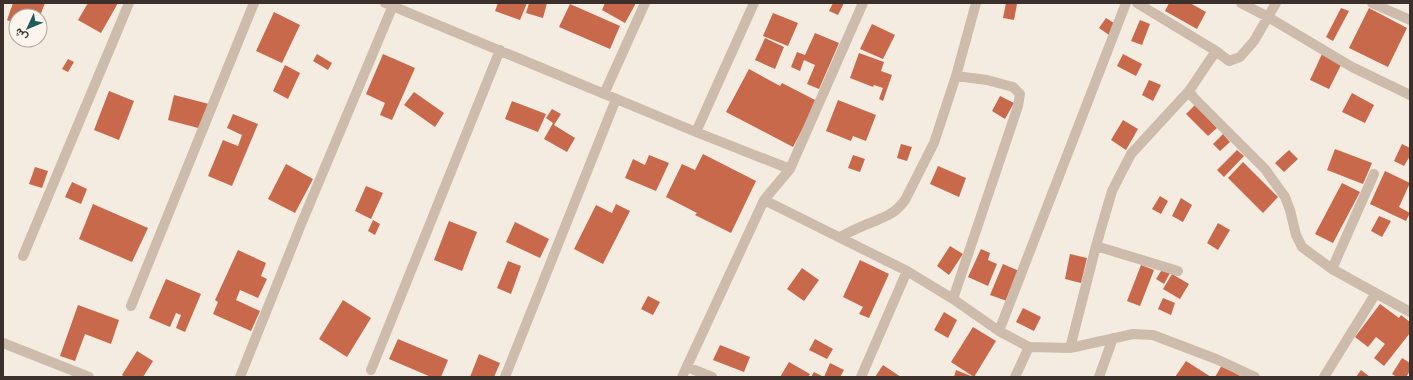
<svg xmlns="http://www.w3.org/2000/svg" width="1413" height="380" font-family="'Open Sans',Vazirmatn,sans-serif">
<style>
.building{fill:#c8694b}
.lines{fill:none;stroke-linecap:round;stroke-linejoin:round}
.street{stroke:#cdbbac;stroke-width:10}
</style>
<rect width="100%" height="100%" fill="#f4ebe1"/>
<path class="building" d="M13,3h32l-5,13h-24v8l-9,-4z
M88,3h30l-17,30 -23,-13z
M498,3h29l-7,17 -25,-9z
M529,3h18l-4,15 -17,-5z
M605,3h31l-11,20 -23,-13z
M833,3h11l-6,12 -9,-4z
M1006,3l11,1 -3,16 -11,-2z
M1169,3h21l16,9 -9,17 -32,-18z
M570,4l50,22 -10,23 -51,-22z
M1341,8l8,3 -16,30 -7,-4z
M1369,8l38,20 -19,39 -39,-19z
M274,12l26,13 -18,38 -26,-12z
M773,13l25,10 -10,23 -25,-10z
M1106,18l11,7 -8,10 -10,-7z
M1140,20l10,4 -8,21 -11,-4z
M872,24l23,11 -12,24 -23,-10z
M815,33l24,10 -20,46 -12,-5 8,-19 -11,-5 -4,11 -9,-4 6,-15 8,3z
M765,38l19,9 -9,22 -20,-9z
M859,53l25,9 -3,9 11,4 -9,26 -4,-2 4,-11 -9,-3 -1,2 -23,-9z
M317,54l15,9 -4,7 -15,-9z
M383,54l32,14 -23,52 -12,-5 5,-12 -19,-9z
M1123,54l19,10 -6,12 -19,-10z
M1322,54l20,9 -13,26 -19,-9z
M68,59l6,3 -6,10 -6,-3z
M285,65l15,8 -12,26 -15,-8z
M749,69l31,17 2,-3 35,18 -24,46 -67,-35z
M1149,80l12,5 -8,16 -11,-6z
M109,91l25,10 -15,39 -25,-10z
M414,92l30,21 -9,14 -31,-22z
M1352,93l22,12 -9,18 -23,-11z
M174,95l35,9 -7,25 -34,-9z
M1000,96l14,7 -9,16 -13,-8z
M838,100l38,15 -10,26 -13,-5 -2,5 -25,-10z
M512,101l34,13 -8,18 -33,-13z
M1195,105l22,23 -9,8 -22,-22z
M552,109l9,5 -7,11 21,13 -8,14 -23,-13 9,-16 -7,-5z
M233,114l25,10 -26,62 -24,-10 15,-36 15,6 4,-11 -15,-7z
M1123,120l15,9 -12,21 -15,-10z
M1223,134l7,8 -10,9 -7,-7z
M901,144l11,3 -5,14 -10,-3z
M1402,144l8,4v8l-6,10 -10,-5z
M1335,149l37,14 -9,21 -36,-14z
M1237,150l7,6 -20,21 -7,-7z
M1289,150l9,9 -14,13 -9,-9z
M703,154l53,27 -25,52 -36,-18 2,-2 -31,-16 16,-33 13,6z
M649,155l20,8 -13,28 -31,-13 8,-19 12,6z
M853,155l12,4 -5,13 -12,-4z
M1243,162l35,35 -15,16 -35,-35z
M286,164l27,15 -18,34 -27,-14z
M938,166l28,12 -7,19 -29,-13z
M35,167l13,4 -6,17 -13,-4z
M1385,171l25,12 -11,24 11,6 -4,8 -36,-17z
M72,182l15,7 -6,15 -16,-7z
M1342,183l18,9 -27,51 -18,-9z
M366,186l17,7 -12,26 -16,-8z
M1160,196l8,5 -7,13 -9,-5z
M1181,198l11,7 -9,17 -11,-6z
M93,204l55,24 -16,34 -53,-23z
M616,204l14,7 -27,53 -29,-15 22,-44 16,8z
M1379,216l12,5 -9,16 -11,-6z
M373,220l7,4 -5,11 -7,-4z
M449,221l28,11 -15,39 -28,-11z
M515,222l34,17 -9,19 -34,-16z
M1218,223l12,7 -12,20 -11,-7z
M950,246l13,8 -14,21 -12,-9z
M981,249l9,4 -2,7 9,4 -9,22 -20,-9z
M238,250l28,13 -5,13 6,3 -9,19 -18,-8 -4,10 24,11 -9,20 -38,-17 5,-12 -3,-2z
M1070,254l17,4 -6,25 -16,-4z
M860,260l29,14 -20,44 -10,-4 4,-7 -20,-10z
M508,261l13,5 -10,28 -14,-6z
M1003,264l16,7 -12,30 -17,-6z
M1141,265l13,5 -14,36 -13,-5z
M802,268l17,12 -15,21 -17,-12z
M1163,268l7,5 -6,11 -8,-5z
M1172,274l17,10 -9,15 -17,-10z
M166,279l35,15 -16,38 -9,-4 5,-13 -5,-2 -6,14 -21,-9z
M648,296l12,6 -7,13 -12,-6z
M1163,298l12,5 -4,12 -13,-6z
M343,300l28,18 -24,39 -28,-18z
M1380,304l19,14 2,-3 9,7v11l-26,33 -10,-8 11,-14 -9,-7 -8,10 -13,-10z
M78,305l41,15 -8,24 -26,-10 -10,27 -15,-5z
M1023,308l18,9 -7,14 -18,-9z
M944,312l13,8 -9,18 -14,-8z
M973,327l23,14 -22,36 -23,-15z
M398,339l50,21 -7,17h-10l-42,-18z
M815,339l18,10 -6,10 -18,-9z
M720,345l30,12 -6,15 -31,-12z
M137,351l16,10 -10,16h-18l-3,-2z
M479,354l21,9 -6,14h-24z
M1402,358l8,5v8l-4,6h-9l-5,-3z
M1186,361l25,16h-36z
M789,362l21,12 -2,3h-28z
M830,363l14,7 -4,7h-29l3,-5 10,5z
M883,365l18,12h-26z
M1222,365l20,12h-27z
M956,370l15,6v1h-17z
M1361,370l9,7h-14z"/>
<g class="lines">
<path class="street" d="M385,3l311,129 94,37
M1137,3l79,48
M1241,3l27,14 84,50 58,28
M1372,3l38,17
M1189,91l5,7 71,71 20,28 5,13 6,25 6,12 30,22 78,43
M604,94l41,-91
M696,132l58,-129
M764,200l143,71 46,28 46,32 30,16 41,1 63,-14 20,1 63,24 39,18
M840,237c8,-4 15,-8 23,-11 17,-8 30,-9 42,-26l29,-57 22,-67 20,-73
M1096,246l82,25
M23,256l106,-253
M1332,269l42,-95
M953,299l65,-193 2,-12 -7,-7 -26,-7 -31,-4
M131,306l123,-303
M999,331l127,-328
M3,343l86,34
M1070,348l26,-102 16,-55 19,-37 58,-63 27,-40 13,10 11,-4 14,-16 22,-38
M687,367l25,10
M371,370l129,-320
M240,377l62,-155 92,-219
M505,377l111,-278
M682,377l82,-177 26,-31 73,-166
M861,377l46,-106
M1015,377l14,-30
M1099,377l14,-39
M1324,377l52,-84"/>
</g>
<rect width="1413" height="380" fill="none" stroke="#3b302b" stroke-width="8"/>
<g transform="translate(28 28) rotate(226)"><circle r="19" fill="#fbf5ee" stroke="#aea6a0"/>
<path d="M0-3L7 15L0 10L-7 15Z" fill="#1f5a5e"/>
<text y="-6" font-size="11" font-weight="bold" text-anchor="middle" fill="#3b302b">ش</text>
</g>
</svg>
